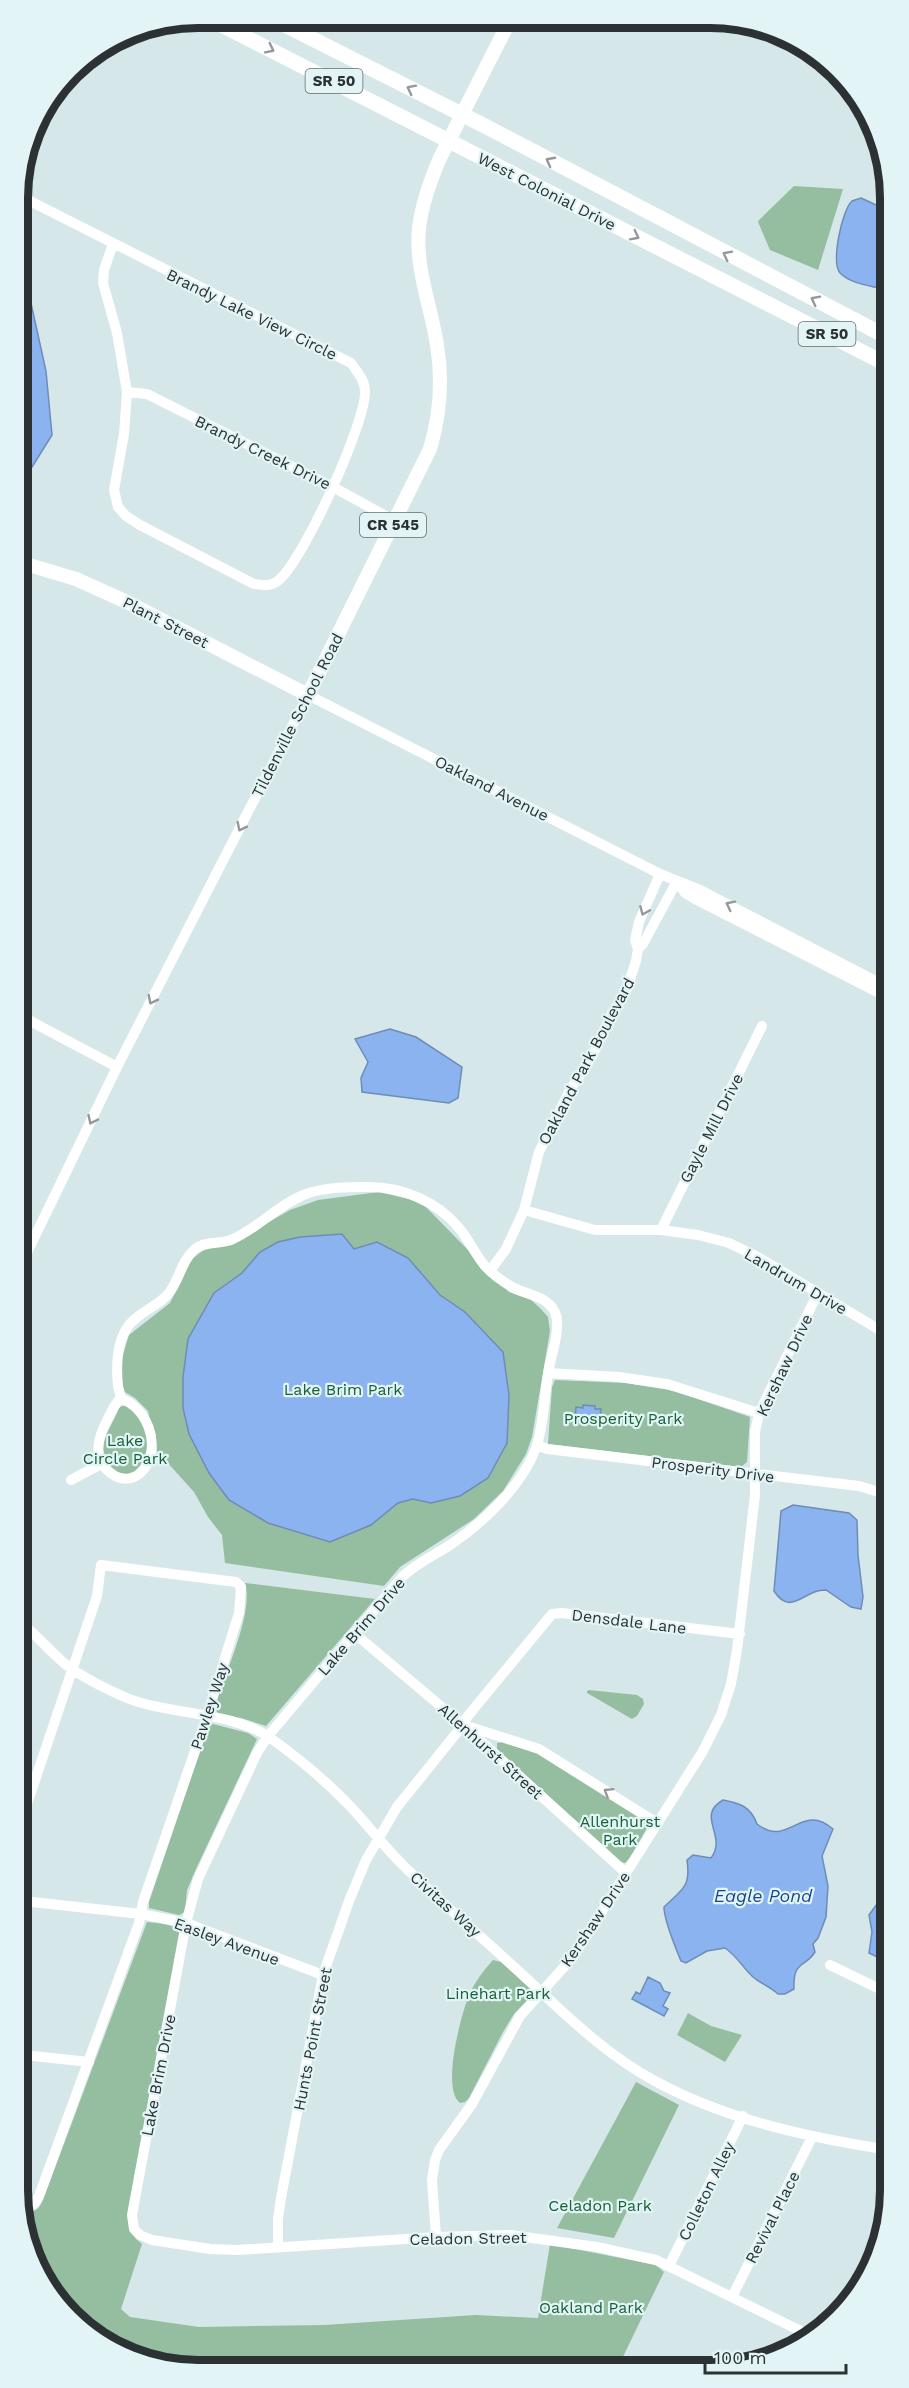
<svg xmlns="http://www.w3.org/2000/svg" width="909" height="2388" font-family="'Work Sans',sans-serif">
<style>
.green{fill:#95bea0}
.water{fill:#8bb3ef;stroke:#6e8cb7;stroke-width:1.5}
.lines{fill:none;stroke-linecap:round;stroke-linejoin:round}
.minor{stroke:#fff;stroke-width:10}
.major{stroke:#fff;stroke-width:14}
.highway{stroke:#fff;stroke-width:15}
.oneway{stroke:#969899}
.labels{text-anchor:middle;stroke-width:4.5;stroke-linejoin:round;paint-order:stroke}
.shield{fill:#e2f4f6;stroke:#636c6e;stroke-width:1.5}
.shield-label{font-size:15px;font-weight:bold;fill:#2c3233}
.street-label{font-size:16px;fill:#2c3233;stroke:#e2f4f6}
.park-label{font-size:16px;fill:#176236;stroke:#e2f4f6}
.water-label{font-size:18px;font-style:italic;fill:#16458b;stroke:#e2f4f6}
.rim{fill:none;stroke:#2c3233;stroke-width:8}
</style>
<rect width="100%" height="100%" fill="#d5e7e9"/>
<path class="green" d="M794,186l49,3 -25,81 -48,-20 -12,-28 1,-2z
M379,1192l42,10 88,90 22,8 10,9 7,8 2,14 -18,106 -6,17 -23,37 -29,28 -74,48 -16,19 -159,-23 -3,-28 -14,-18 -14,-25 -37,-41 -9,-40 -13,-13 -12,-7 -3,-27 9,-29 41,-32 22,-44 18,-14 22,-2 58,-33 28,-10z
M555,1380l71,3 49,8 75,26 -3,45 -6,5 -193,-23 4,-57z
M127,1405c7,5 18,16 21,25 5,20 -13,60 -36,38 -5,-4 -8,-11 -9,-17 -1,-16 12,-29 16,-44z
M245,1583l130,16 -109,127 -25,-8 -23,-4 -2,-4v-9c10,-29 38,-90 29,-118z
M589,1690l48,5 6,4 1,5 -7,12 -5,3 -45,-26v-2z
M213,1724l35,9 9,6 -61,130 -9,21 -2,22 -6,3 -30,-7v-6l60,-177z
M503,1742l33,10 110,69 2,5 -18,32 -5,5 -4,-1 -124,-113v-6z
M147,1922c11,1 25,2 34,9l-52,298 7,10 6,5 -21,65 9,8 69,10 125,-2 152,-10 62,3 12,-74 106,21 8,7 -45,93 -455,2 -45,-16 -48,-34 -47,-81v-23c10,-1 15,-3 19,-13z
M493,1960l8,2 32,29 -1,4 -18,19 -11,18 -34,66 -4,4 -5,1c-19,-14 1,-88 9,-108 6,-13 14,-24 24,-35z
M688,2013l23,13 31,9 -17,27 -48,-27z
M636,2082l43,23 -65,133 -57,-10z"/>
<path class="water" d="M861,198l24,11v71l-6,8c-13,-3 -29,-5 -39,-15 -9,-11 2,-63 12,-72 3,-1 6,-2 9,-3z
M19,289l10,5 17,77 6,64 -33,53z
M390,1029l26,8 46,30 -4,31 -9,5 -87,-11 -1,-14 7,-16 -13,-23z
M342,1234l12,15 23,-7 31,16 32,37 25,17 38,40 6,43 -2,48 -19,35 -28,18 -29,7 -18,-4 -15,4 -27,22 -41,17 -62,-19 -39,-23 -20,-27 -20,-39 -6,-26v-31l5,-38 26,-46 28,-20 18,-21 18,-10 22,-5z
M583,1405l12,1v3h6l-2,13h-6v3l-12,-2v-3h-6l1,-13 7,1z
M793,1505l56,8 8,7 1,35 5,42 -2,12 -10,-2 -25,-17c-4,0 -10,1 -14,3 -15,7 -25,18 -38,-2l7,-80z
M723,1800c17,3 28,7 34,24 32,25 44,-23 76,5l-11,27 6,30 -2,31 -8,21 -5,6 2,8c-11,17 -22,8 -21,37l-9,5h-7c-8,-7 -18,-11 -25,-17 -10,-9 -16,-21 -28,-29l-18,3 -21,12 -5,-2c-5,-12 -17,-41 -17,-54 18,-18 27,-19 23,-47l6,-5 18,3c17,-22 -16,-42 12,-58z
M890,1886v77l-21,-10 3,-21 -3,-17z
M648,1977l12,6 4,8 6,2 -7,13 5,3 -4,7 -32,-17 4,-7 4,2z"/>
<g class="lines">
<path class="minor" d="M18,195l333,168c7,10 14,17 14,29 0,33 -61,166 -85,187 -8,8 -16,6 -26,5l-114,-59 -14,-9 -8,-9 -4,-17 10,-56 3,-42 -10,-59 -14,-50 1,-13 9,-26
M127,392l20,2 186,93 62,34
M677,881l8,12 10,6 192,98
M638,949l5,-5 34,-63
M21,1016l96,51
M524,1210l71,20h66l37,5 31,8 27,13 132,79
M661,1230l101,-204
M21,1265l96,-198 191,-372 352,179 40,16 187,97
M490,1271l16,-22 18,-39 15,-58 31,-62 23,-35 19,-42 14,-21 10,-31 2,-12 -3,-9 4,-18 21,-48
M548,1373l71,4 48,7 92,29
M120,1398c27,10 41,45 25,70 -4,5 -8,9 -14,10 -10,3 -18,-2 -25,-9 -17,-18 -2,-44 8,-62 1,-2 6,-8 6,-10 1,-4 -2,-8 -2,-11 -2,-20 -1,-45 11,-61 11,-14 30,-19 40,-32 11,-14 12,-32 26,-44 11,-9 26,-4 38,-10 25,-11 46,-35 73,-45 18,-7 43,-7 62,-7 34,0 69,14 91,41 10,12 16,26 26,38 8,9 17,15 27,21 15,8 34,8 43,25 7,17 -5,45 -7,62 -4,23 -4,51 -12,74 -15,39 -52,74 -86,97 -17,11 -33,18 -48,32l-134,159 -11,17 -59,126 -12,44 -54,292 2,14 6,6 12,5 58,9 27,1 199,-13 74,-2 87,12 59,13 157,77
M537,1445l10,4 312,37 30,9
M71,1480l30,-16
M22,1623c15,13 28,28 42,40 15,13 55,33 74,39 39,12 98,12 131,35 28,20 56,43 80,68 19,20 36,43 56,62 35,34 72,66 108,99 45,41 88,86 142,115 71,39 156,57 235,69
M354,1633l109,92 163,148
M464,1725l75,24 118,74
M23,1816l74,-220 4,-31 135,17 5,5 -2,26 -5,16 -27,87 -64,186 -4,21 -100,273 -5,8 -7,5 -3,-1
M23,1901l118,13 45,9 137,52
M830,1965l60,29
M24,2055l65,7
M436,2237l-4,-57 3,-20 4,-10 33,-46 48,-88 53,-59 130,-206 18,-36 10,-31 6,-34 18,-155v-63l4,-19 59,-120
M278,2247v-28l3,-21 42,-223 26,-74 17,-41 31,-53 66,-82 4,-8 85,-103 10,-1 178,21
M669,2266l74,-150
M732,2297l80,-160"/>
<path class="major" d="M19,562l57,17 51,23 181,93 122,-246c10,-34 13,-68 7,-104 -6,-39 -22,-76 -18,-117 3,-25 11,-47 21,-70l70,-138"/>
<path class="highway" d="M208,18l678,346
M271,18l214,108 400,210"/>
</g>
<defs><path id="oneway-chevron" d="M-2-3.5L2.5 0L-2 3.5" fill="none" stroke-width="1.6" stroke-linecap="round" stroke-linejoin="round" transform="scale(1.5)"/></defs>
<g class="oneway">
<use href="#oneway-chevron" transform="translate(270 49) rotate(27)"/>
<use href="#oneway-chevron" transform="translate(411 89) rotate(-153)"/>
<use href="#oneway-chevron" transform="translate(550 161) rotate(-152)"/>
<use href="#oneway-chevron" transform="translate(635 236) rotate(27)"/>
<use href="#oneway-chevron" transform="translate(727 255) rotate(-153)"/>
<use href="#oneway-chevron" transform="translate(815 300) rotate(-153)"/>
<use href="#oneway-chevron" transform="translate(241 827) rotate(117)"/>
<use href="#oneway-chevron" transform="translate(730 905) rotate(-153)"/>
<use href="#oneway-chevron" transform="translate(644 911) rotate(113)"/>
<use href="#oneway-chevron" transform="translate(152 1000) rotate(117)"/>
<use href="#oneway-chevron" transform="translate(92 1120) rotate(115)"/>
<use href="#oneway-chevron" transform="translate(608 1792) rotate(-148)"/>
</g>
<g class="labels">
<g class="shield">
<rect x="305.5" y="69" width="57" height="24" rx="4.5"/>
<rect x="798.5" y="322" width="57" height="24" rx="4.5"/>
<rect x="360" y="513" width="66" height="24" rx="4.5"/>
</g>
<g class="shield-label">
<text x="334" y="86">SR 50</text>
<text x="827" y="339">SR 50</text>
<text x="393" y="530">CR 545</text>
</g>
<g class="street-label">
<text transform="translate(547 191) rotate(27)" y="6">West Colonial Drive</text>
<text transform="translate(252 314) rotate(26)" y="6">Brandy Lake View Circle</text>
<text transform="translate(263 452) rotate(26)" y="6">Brandy Creek Drive</text>
<text transform="translate(166 622) rotate(27)" y="6">Plant Street</text>
<text transform="translate(297 715) rotate(-63)" y="6">Tildenville School Road</text>
<text transform="translate(492 788) rotate(27)" y="6">Oakland Avenue</text>
<text transform="translate(586 1061) rotate(-62)" y="6">Oakland Park Boulevard</text>
<text transform="translate(711 1128) rotate(-63)" y="6">Gayle Mill Drive</text>
<text transform="translate(796 1281) rotate(30)" y="6">Landrum Drive</text>
<text transform="translate(784 1365) rotate(-65)" y="6">Kershaw Drive</text>
<text transform="translate(713 1469) rotate(7)" y="6">Prosperity Drive</text>
<text transform="translate(629 1621) rotate(7)" y="6">Densdale Lane</text>
<text transform="translate(361 1626) rotate(-49)" y="6">Lake Brim Drive</text>
<text transform="translate(209 1706) rotate(-72)" y="6">Pawley Way</text>
<text transform="translate(491 1751) rotate(42)" y="6">Allenhurst Street</text>
<text transform="translate(446 1904) rotate(42)" y="6">Civitas Way</text>
<text transform="translate(595 1919) rotate(-56)" y="6">Kershaw Drive</text>
<text transform="translate(227 1941) rotate(20)" y="6">Easley Avenue</text>
<text transform="translate(312 2039) rotate(-79)" y="6">Hunts Point Street</text>
<text transform="translate(158 2075) rotate(-79)" y="6">Lake Brim Drive</text>
<text transform="translate(706 2191) rotate(-64)" y="6">Colleton Alley</text>
<text transform="translate(772 2217) rotate(-63)" y="6">Revival Place</text>
<text transform="translate(468 2238) rotate(-1)" y="6">Celadon Street</text>
</g>
<g class="park-label">
<text x="343" y="1395">Lake Brim Park</text>
<text x="623" y="1424">Prosperity Park</text>
<text x="125" y="1446">Lake<tspan x="125" dy="18">Circle Park</tspan></text>
<text x="620" y="1827">Allenhurst<tspan x="620" dy="18">Park</tspan></text>
<text x="498" y="1999">Linehart Park</text>
<text x="600" y="2211">Celadon Park</text>
<text x="591" y="2313">Oakland Park</text>
</g>
<g class="water-label">
<text x="763" y="1902">Eagle Pond</text>
</g>
</g>
<path d="M0 0H909V2388H0ZM198 28H710A170 170 0 0 1 880 198V2190A170 170 0 0 1 710 2360H198A170 170 0 0 1 28 2190V198A170 170 0 0 1 198 28Z" fill="#e2f4f6" fill-rule="evenodd"/>
<path class="rim" d="M198 28H710A170 170 0 0 1 880 198V2190A170 170 0 0 1 710 2360H198A170 170 0 0 1 28 2190V198A170 170 0 0 1 198 28Z"/>
<path d="M705 2364v9h141v-9" fill="none" stroke="#2c3233" stroke-width="3"/>
<text x="714" y="2364" font-size="18" fill="#2c3233" stroke="#e2f4f6" stroke-width="4.5" paint-order="stroke">100 m</text>
</svg>
